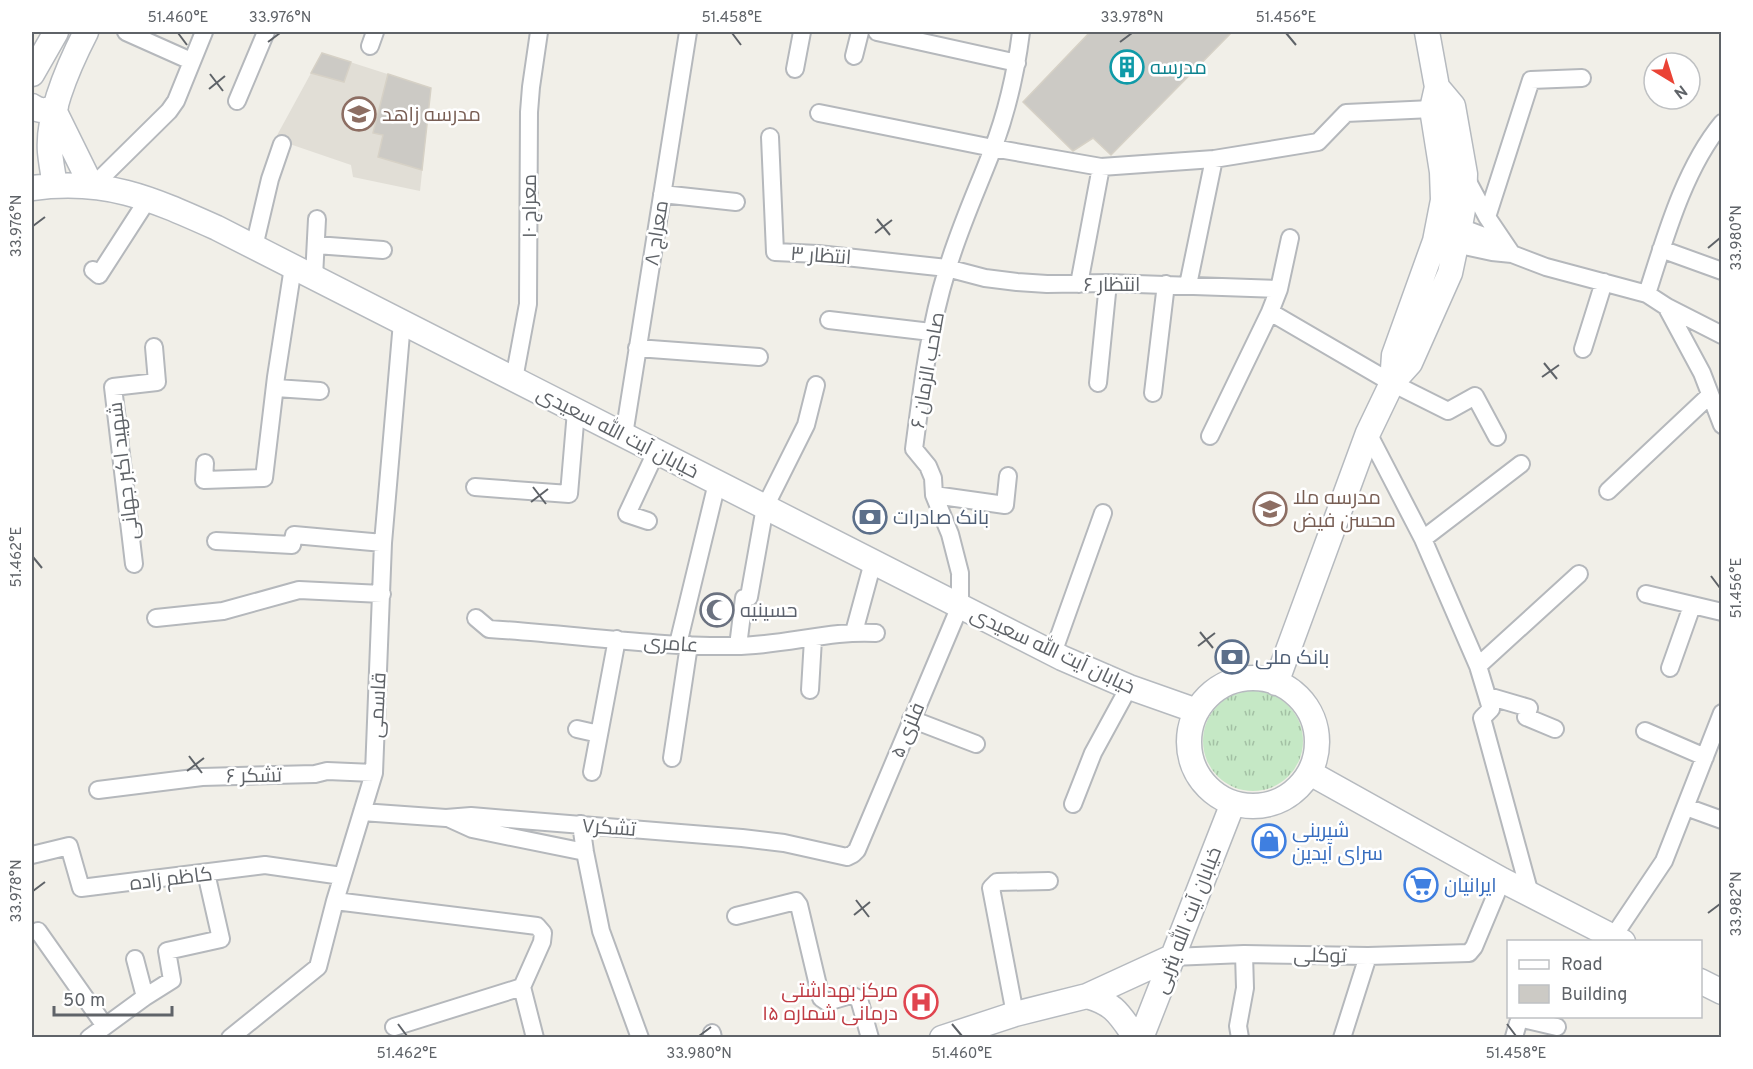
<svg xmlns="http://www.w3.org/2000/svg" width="1753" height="1069" font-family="Overpass,Cairo,sans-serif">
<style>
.education{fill:#e1ded6}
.grass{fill:url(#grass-tufts)}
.building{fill:#cccac5;stroke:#d6d1c6;stroke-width:1.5}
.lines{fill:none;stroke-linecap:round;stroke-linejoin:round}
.street-casing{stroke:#b5b8bc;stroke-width:20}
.secondary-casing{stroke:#b6babf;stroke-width:27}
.street{stroke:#fff;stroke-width:16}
.secondary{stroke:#fff;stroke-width:24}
.ticks{fill:none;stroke:#5f6368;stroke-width:2}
.labels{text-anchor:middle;stroke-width:5;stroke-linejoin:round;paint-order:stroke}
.culture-label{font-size:20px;fill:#0d838f;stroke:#fff;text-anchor:start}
.education-label{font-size:20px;fill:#785e54;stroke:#fff;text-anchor:start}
.street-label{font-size:20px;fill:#5f6368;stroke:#fff}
.service-label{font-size:20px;fill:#4e5e75;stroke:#fff;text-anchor:start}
.worship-label{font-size:20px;fill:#5b616d;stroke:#fff;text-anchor:start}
.shop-label{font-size:20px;fill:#366cbe;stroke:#fff;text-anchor:start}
.health-label{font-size:20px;fill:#be3a42;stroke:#fff;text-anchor:end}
.neatline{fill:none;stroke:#5f6368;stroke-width:2}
.ticks-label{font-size:15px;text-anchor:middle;fill:#5f6368}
</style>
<defs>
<pattern id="grass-tufts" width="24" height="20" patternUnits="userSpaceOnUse" patternTransform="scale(1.5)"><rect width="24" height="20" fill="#c5e8c5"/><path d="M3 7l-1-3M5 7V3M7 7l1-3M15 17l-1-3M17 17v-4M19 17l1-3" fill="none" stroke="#a3c0a4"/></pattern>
</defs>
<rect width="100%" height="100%" fill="#f1efe8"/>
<path class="education" d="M322,53l109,35 -11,103 -67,-14 -2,-12 -76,-26z"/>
<path class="grass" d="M1203 741a50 50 0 1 1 100 0a50 50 0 1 1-100 0Z"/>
<path class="building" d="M1090,32h142l-121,123 -18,-17 -20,13 -50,-49z
M322,53l29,9 -7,20 -33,-9z
M388,74l43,14 -9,82 -44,-13 5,-22 -10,-2z"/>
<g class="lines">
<defs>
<path id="street" d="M126,32l65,29
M877,32l140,31
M370,46l5,-14
M854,56l6,-24
M795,69l7,-37
M237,101l29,-69
M819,113l174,35 108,19 113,-8 104,-17 28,-29 86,-4
M770,137l5,115 43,2 129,14 38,10 32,4 30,2 61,-1 171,6
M1466,178l21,39 25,37
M94,185l75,-74 7,-10 28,-69
M662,194l74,8
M1487,217l44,-137 51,-2
M1452,224l45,17 8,6
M1290,238l-11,51 -9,23 122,71 56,28 27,-15 22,41
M1446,242l46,10 20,2 34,13 101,27 20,13 55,28
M316,245l67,5
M254,247l16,-68 12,-35
M1661,249l61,22
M93,270l6,5 49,-76
M314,277l3,-58
M1079,284l22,-117
M1188,285l26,-126
M1647,294c18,-56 37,-125 75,-171
M1667,308l35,65 20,52
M829,320l102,12
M637,348l122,9
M1583,349l21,-67
M514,379l14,-75 1,-192 2,-25 8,-55
M1098,383l10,-100
M276,388l44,3
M1153,393l13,-109
M1368,433l55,106 55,127 13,43 -9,9 48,176
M624,435l64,-403
M1210,436l60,-124
M205,463l-1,17 60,-2 12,-101 17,-110
M475,487l94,7 7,-83
M1608,491l102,-96
M934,495l71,10 3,-29
M648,521l-21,-7 29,-62
M1423,539l98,-75
M216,541l76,4 2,-10 89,8
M134,564l-21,-177 44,-5 -3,-35
M1646,594l76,18
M156,618l67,-7 76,-21 83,4
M476,618l13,11c82,5 164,18 246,17 48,0 95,-16 141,-13
M854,632l19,-70
M678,644l39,-161
M738,646l6,-48 5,-1 16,-90 41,-82 10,-40
M1053,653l50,-140
M1478,666l101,-92
M1670,668l22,-62
M810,690l3,-51
M1488,696l41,12 -3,9 29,12
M911,719l65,25
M577,729l22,5
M1645,731l60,26
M672,758l17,-113
M592,772l25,-133
M98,790l104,-13 113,-3 12,-3 47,2
M1073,804l20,-51 36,-66
M1686,807l36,13
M362,812l84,6 25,-2 271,22 42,5 63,14 6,-3 4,-4 103,-244v-33l-10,-39 -16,-39 -1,-17 -5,-12 -14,-17c8,-61 15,-121 33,-179 12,-41 30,-80 45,-119 15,-39 24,-79 29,-119
M450,819l22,10 113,23
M581,824l4,28 16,79 39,107
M32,855l37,-9 12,42 184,-23 77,11
M335,901l202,25 6,7 -1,9 -20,45 -128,40
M736,916l60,-15 3,4 22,93 6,4 24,-7 8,4 11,39
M38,931l67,95
M1613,937l51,-76 58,-148
M1172,957l72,-3 124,2 101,-3 5,-6 28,-67
M135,959l10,38
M522,987l13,51
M1015,1014l-24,-126 6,-6 52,-1
M712,1033l1,5
M1514,1037l4,-14 5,-4 34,8
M89,1038l56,-41 27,-17 -5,-29 54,-12 -15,-66
M230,1038l88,-71 17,-66 39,-128 9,-230 19,-221
M1240,1038l-2,-12 7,-38 -1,-34
M1342,1038l26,-82"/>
<path id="secondary" d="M32,74l24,-42
M32,106c8,6 16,5 24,0
M55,112l36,73
M55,185c-2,-11 -4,-22 -5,-33 -3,-37 19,-87 36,-120
M32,188c74,-10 118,10 185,40l845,430 67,29 68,24
M1392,383l2,-28 41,-114 8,-41 -1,-28 -10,-63 5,-22 -10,-55
M1189 742a64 64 0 1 1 128 0a64 64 0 1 1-128 0Z
M1276,683l92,-250 24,-50 18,-20 40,-90 10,-47 4,-22 1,-30 -12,-68 -16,-19
M1310,773l192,107 121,62
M1700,981l22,11
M1087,996c28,8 32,18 49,42
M942,1038l73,-24 72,-18 85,-39
M1141,1038l92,-235"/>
</defs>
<use href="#street" class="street-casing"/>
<use href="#secondary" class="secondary-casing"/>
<use href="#street" class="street"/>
<use href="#secondary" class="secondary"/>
</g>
<path class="ticks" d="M178,33l9,12M732,33l9,12M1286,33l10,12M268,42l12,-9M1120,42l12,-9M210,74l13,17M209,89l16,-13M877,219l13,16M33,226l12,-9M875,233l17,-13M1708,248l12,-10M1544,363l13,16M1542,377l17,-12M533,487l13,17M531,502l17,-13M33,557l9,11M1711,576l9,12M1200,632l13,16M1198,646l17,-13M189,756l13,17M187,771l17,-13M33,891l12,-9M856,900l13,17M1708,913l12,-9M854,915l16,-13M398,1024l9,12M952,1024l10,12M1507,1024l9,12M699,1036l12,-9"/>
<defs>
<symbol id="building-ring" viewBox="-11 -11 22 22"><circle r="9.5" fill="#fff" stroke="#0f9aa8" stroke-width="1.5"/><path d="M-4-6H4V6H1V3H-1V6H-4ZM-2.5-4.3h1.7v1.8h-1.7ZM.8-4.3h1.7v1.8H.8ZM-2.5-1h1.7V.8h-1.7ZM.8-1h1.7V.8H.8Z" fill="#0f9aa8"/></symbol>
<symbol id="school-ring" viewBox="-11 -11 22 22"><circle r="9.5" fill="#fff" stroke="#8d6e63" stroke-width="1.5"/><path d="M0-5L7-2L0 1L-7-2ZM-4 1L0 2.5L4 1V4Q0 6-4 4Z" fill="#8d6e63"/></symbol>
<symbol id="bank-ring" viewBox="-11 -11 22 22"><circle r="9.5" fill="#fff" stroke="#5c6f8a" stroke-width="1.5"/><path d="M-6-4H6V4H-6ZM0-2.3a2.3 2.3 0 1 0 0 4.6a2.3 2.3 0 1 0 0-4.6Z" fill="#5c6f8a"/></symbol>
<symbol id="mosque-ring" viewBox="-11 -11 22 22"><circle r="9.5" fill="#fff" stroke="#6b7280" stroke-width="1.5"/><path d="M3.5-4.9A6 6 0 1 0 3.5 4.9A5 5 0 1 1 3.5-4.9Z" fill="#6b7280"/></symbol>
<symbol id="shop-ring" viewBox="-11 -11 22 22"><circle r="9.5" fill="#fff" stroke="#3f7fe0" stroke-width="1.5"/><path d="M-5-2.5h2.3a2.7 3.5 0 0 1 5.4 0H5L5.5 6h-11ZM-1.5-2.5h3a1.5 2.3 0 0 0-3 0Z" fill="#3f7fe0"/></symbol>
<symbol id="supermarket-ring" viewBox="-11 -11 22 22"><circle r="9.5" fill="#fff" stroke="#3f7fe0" stroke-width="1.5"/><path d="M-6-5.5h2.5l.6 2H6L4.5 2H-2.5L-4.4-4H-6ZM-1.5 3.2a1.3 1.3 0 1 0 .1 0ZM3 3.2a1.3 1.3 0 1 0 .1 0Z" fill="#3f7fe0"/></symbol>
<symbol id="hospital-ring" viewBox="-11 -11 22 22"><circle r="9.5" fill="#fff" stroke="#e0444e" stroke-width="1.5"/><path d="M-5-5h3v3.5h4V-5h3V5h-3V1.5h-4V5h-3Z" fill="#e0444e"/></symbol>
</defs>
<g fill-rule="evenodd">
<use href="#building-ring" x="1108" y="48" width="38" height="38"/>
<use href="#school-ring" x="340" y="95" width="38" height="38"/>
<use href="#school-ring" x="1251" y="490" width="38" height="38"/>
<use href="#bank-ring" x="851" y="498" width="38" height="38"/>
<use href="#mosque-ring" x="698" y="591" width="38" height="38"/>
<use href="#bank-ring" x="1213" y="638" width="38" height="38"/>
<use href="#shop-ring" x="1250" y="822" width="38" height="38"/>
<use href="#supermarket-ring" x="1402" y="866" width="38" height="38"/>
<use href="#hospital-ring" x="902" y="983" width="38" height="38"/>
</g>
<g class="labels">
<g class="culture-label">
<text x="1150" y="74">مدرسه</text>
</g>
<g class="education-label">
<text x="382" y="121">مدرسه زاهد</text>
<text x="1293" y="504">مدرسه ملا<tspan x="1293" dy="23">محسن فیض</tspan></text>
</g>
<g class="street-label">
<text transform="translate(529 206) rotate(-90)" y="7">معراج ۱۰</text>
<text transform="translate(656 233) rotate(-81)" y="7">معراج ۸</text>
<text transform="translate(821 255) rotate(4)" y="7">انتظار ۳</text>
<text x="1112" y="291">انتظار ۶</text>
<text transform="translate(927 370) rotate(-80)" y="7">صاحب الزمان ۶</text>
<text transform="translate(618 432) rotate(27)" y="7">خیابان آیت الله سعیدی</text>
<text transform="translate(123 471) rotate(-97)" y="7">شهید اکبر جهانی</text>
<text transform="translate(671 643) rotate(4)" y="7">عامری</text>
<text transform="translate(1053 650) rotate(25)" y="7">خیابان آیت الله سعیدی</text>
<text transform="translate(377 705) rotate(-87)" y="7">قاسمی</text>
<text transform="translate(907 730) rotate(-67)" y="7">فلزی ۵</text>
<text transform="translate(254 775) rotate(-1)" y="7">تشکر ۶</text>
<text transform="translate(609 827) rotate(4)" y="7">تشکر۷</text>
<text transform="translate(171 878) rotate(-7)" y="7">کاظم زاده</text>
<text transform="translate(1187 920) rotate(-69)" y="7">خیابان آیت الله یثربی</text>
<text transform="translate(1320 955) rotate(1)" y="7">توکلی</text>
</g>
<g class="service-label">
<text x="893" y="524">بانک صادرات</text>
<text x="1255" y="664">بانک ملی</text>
</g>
<g class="worship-label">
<text x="740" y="617">حسینیه</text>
</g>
<g class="shop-label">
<text x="1292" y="837">شیرینی<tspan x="1292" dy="23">سرای آیدین</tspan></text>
<text x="1444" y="892">ایرانیان</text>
</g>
<g class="health-label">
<text x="898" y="997">مرکز بهداشتی<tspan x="898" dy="23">درمانی شماره ۱۵</tspan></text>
</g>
</g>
<rect width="1753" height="1069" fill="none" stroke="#ffffff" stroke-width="66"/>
<rect x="1507" y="940" width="195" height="78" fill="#ffffff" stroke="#bfc1c3" stroke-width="1.5"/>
<rect x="1519" y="960" width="30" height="9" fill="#ffffff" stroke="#bfc1c3" stroke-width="1.5"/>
<text x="1561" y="970" font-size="18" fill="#5f6368">Road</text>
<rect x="1519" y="985" width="30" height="18" fill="#cccac5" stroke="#bfc1c3" stroke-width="1.5"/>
<text x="1561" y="1000" font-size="18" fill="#5f6368">Building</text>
<g transform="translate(1672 81) rotate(142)"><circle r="28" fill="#ffffff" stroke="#bfc1c3" stroke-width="1.5"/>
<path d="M0-4.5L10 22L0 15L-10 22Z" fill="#ea4335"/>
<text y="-9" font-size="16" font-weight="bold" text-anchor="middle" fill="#5f6368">N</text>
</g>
<path d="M54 1006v9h118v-9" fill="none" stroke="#5f6368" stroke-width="3"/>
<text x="63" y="1006" font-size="18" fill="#5f6368" stroke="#ffffff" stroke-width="4.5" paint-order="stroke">50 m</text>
<rect x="33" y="33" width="1687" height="1003" class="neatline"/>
<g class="ticks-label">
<text x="178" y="22">51.460°E</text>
<text x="280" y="22">33.976°N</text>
<text x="732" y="22">51.458°E</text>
<text x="1132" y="22">33.978°N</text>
<text x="1286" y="22">51.456°E</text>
<text transform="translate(16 226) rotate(-90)" y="5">33.976°N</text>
<text transform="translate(1736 238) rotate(-90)" y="5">33.980°N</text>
<text transform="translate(16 557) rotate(-90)" y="5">51.462°E</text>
<text transform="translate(1736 588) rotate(-90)" y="5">51.456°E</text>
<text transform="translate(16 891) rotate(-90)" y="5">33.978°N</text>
<text transform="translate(1736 904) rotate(-90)" y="5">33.982°N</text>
<text x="407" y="1058">51.462°E</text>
<text x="699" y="1058">33.980°N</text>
<text x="962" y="1058">51.460°E</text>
<text x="1516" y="1058">51.458°E</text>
</g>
</svg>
